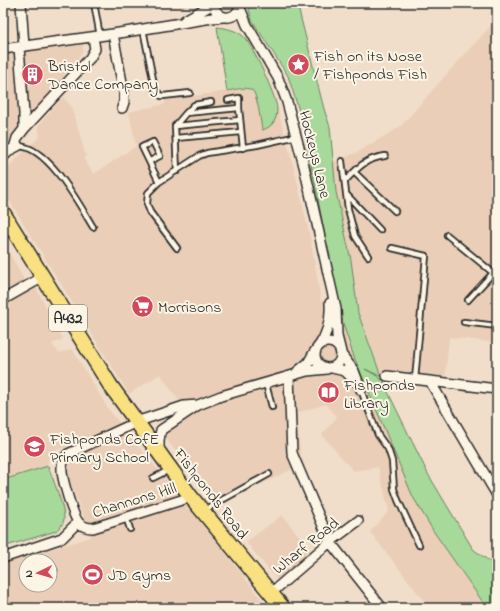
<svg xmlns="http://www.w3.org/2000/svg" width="500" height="611" font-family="'Indie Flower',sans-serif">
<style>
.built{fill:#eaceb7;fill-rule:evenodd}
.green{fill:#a7d99a;stroke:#698262}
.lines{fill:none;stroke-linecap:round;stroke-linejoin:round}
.service-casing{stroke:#2b2b2b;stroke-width:8}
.minor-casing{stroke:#2b2b2b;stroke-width:12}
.primary-casing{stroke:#2b2b2b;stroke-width:17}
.service{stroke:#fcf5e5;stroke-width:4.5}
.minor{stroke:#fcf5e5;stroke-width:9}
.primary{stroke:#f9e181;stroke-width:14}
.labels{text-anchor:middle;stroke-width:4;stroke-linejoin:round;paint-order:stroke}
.shield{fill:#fcf5e5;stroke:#6a6863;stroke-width:1}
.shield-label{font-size:15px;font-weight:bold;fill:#2b2b2b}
.poi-label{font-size:16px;fill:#2b2b2b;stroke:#fcf5e5;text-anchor:start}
.street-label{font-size:16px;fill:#2b2b2b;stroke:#fcf5e5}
</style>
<rect width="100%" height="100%" fill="#f1deca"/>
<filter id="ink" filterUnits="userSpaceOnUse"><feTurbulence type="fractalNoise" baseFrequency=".025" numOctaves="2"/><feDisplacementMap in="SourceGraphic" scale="8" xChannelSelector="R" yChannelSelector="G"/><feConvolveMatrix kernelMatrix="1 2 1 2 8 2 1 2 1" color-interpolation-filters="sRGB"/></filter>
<g filter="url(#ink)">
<path class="built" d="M497,19v324l-48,-6 -4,42 -65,-7 -22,-59 -7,-53 -15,-68 -3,-30 25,-10 43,-26 44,-50z
M83,45v6l-4,6 -36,44 -40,45v-92z
M269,85l8,22 17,61 17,73 10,60 16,-4 14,52 62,147 28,46 46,66h-59l1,-1 -59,-75 19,-21 -11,-44 -25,4 -31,-36 15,-18 -11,-13 -29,9 3,38 3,13 -86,42 -50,-66 1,-7 4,-5 18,-12 -30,-42 -31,20 -116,-187 -10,-18v-17l37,-36 -2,-10 25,-29 9,10 14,50 -2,2 10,15 42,-28 -7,-34 36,-8v-4z
M3,241l27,50 6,-3 27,51 -11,5 7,9 13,-4 37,61 110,135 49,63h-265v-44l88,-27 -22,-59 -1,-8 2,-9 9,-4 -4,-13 -19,6 -7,5 -1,6v5l16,46v8l-2,6 -6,5 -53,16zM26,561h24v24h-24z
M282,515l35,43 -33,30 -38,-46z"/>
<path class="green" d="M252,3h45l27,106 6,18 6,65 15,68 7,53 23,63h-1l-15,-7 14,8 2,3 2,-1 3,9 42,86 45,75 24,18v41h-10l-53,-76 -21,-35 -59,-140 -10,-30 -7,-30 -34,-174 -15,-47 -36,-56 -3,-10z
M217,27c9,1 19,3 26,9 9,8 34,62 34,73 0,10 -4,18 -15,21 -1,-7 -5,-37 -10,-40 -6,-4 -18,0 -25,1z
M48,466c4,11 17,42 16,52 0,6 -4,9 -8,13l-53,16v-67z"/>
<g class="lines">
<defs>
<path id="service" d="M94,3l6,33
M143,29l12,60 6,7h2l27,-3
M228,100l11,-2v10
M186,113l8,-8 17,-3
M175,126l65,-6
M176,138l65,-6
M18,146c30,0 61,58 75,81
M150,161l10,-5 -7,-14 -11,5 17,35
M342,161l6,48 7,27 13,20
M177,171l-2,-45 11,-13 53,-5 4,40
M354,172l41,39
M345,181c14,-14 19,-22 40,-25
M347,195l33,35
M447,235l50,41
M177,248l-27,-36 -3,-8 1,-11 11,-11 40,-26 8,-3 50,-8 40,-9
M392,248l34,8 -11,124
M468,300l25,-27
M464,322l33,4
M266,384l6,23
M361,390l17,45 10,14 4,12 2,28 4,11 21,45
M153,478l16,-8
M204,510l65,-36
M126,517l4,12
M50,573l4,-3"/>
<path id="minor" d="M21,3l3,43
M214,3c0,18 24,19 26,2
M240,8l7,17 31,53 9,24 17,64 32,143 1,27 4,16
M185,20l23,-13 4,-4
M113,34l11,59v9l-2,6
M19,47l5,67v15
M3,49l110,-15 99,-16 11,-1
M14,148l3,-10 7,-9 66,-71 5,-9 -2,-12
M3,157l7,-7 8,-4
M4,299l39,-22
M315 355a13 13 0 1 1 26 0a13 13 0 1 1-26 0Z
M319,346c9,-13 12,-28 11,-43
M341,354l13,17 7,19
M332,368l13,3 11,11
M297,372l11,-9 7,-12
M387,376l110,13
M289,377l3,76 38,89 52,66
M431,383l66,112
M159,452v-12l2,-10 37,-25 23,-9 86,-25 20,-2
M191,497l-98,31c-6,0 -10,-1 -14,-5 -6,-6 -18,-47 -17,-55 0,-6 2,-10 6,-14l71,-33 45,-15 14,-1
M3,558l59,-20 16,-16
M271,593l59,-51 28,-21"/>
<path id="primary" d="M3,213l107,172 81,112 92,111"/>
</defs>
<use href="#service" class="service-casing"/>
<use href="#minor" class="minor-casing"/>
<use href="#primary" class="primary-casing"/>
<use href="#service" class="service"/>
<use href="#minor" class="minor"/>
<use href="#primary" class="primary"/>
</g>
</g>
<defs>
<symbol id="sight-disc" viewBox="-11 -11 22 22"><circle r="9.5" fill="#d1495b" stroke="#fcf5e5"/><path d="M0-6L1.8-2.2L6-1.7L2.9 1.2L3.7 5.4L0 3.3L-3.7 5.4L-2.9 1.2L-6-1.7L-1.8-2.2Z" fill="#fff"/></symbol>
<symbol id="building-disc" viewBox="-11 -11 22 22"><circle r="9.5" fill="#d1495b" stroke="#fcf5e5"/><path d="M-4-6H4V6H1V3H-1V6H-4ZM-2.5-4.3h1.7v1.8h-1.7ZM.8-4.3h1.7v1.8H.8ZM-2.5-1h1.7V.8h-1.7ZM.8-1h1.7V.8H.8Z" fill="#fff"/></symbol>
<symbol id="supermarket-disc" viewBox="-11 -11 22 22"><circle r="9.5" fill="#d1495b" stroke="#fcf5e5"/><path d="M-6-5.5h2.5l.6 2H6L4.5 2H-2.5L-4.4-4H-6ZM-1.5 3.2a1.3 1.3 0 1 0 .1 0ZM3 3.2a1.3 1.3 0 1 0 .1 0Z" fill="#fff"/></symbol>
<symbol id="library-disc" viewBox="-11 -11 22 22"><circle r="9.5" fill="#d1495b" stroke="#fcf5e5"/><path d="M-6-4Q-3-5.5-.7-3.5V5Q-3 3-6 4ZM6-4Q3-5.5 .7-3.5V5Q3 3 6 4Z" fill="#fff"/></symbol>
<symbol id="school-disc" viewBox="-11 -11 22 22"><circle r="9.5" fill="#d1495b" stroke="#fcf5e5"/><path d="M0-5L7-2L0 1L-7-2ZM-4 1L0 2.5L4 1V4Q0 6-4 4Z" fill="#fff"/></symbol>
<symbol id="stadium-disc" viewBox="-11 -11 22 22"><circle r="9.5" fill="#d1495b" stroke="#fcf5e5"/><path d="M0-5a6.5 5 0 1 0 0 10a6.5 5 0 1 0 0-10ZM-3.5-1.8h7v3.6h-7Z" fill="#fff"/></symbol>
</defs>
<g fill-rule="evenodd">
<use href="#sight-disc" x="286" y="52" width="25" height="25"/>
<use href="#building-disc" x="20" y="62" width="25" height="25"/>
<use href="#supermarket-disc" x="130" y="294" width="25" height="25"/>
<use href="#library-disc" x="316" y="380" width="25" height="25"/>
<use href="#school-disc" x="22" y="434" width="25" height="25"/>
<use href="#stadium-disc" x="80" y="562" width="25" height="25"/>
</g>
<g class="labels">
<rect class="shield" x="49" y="305" width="38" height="26" rx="3"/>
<g class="shield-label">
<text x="68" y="323">A432</text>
</g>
<g class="poi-label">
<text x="314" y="61">Fish on its Nose<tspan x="314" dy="18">/ Fishponds Fish</tspan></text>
<text x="48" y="71">Bristol<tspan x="48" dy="18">Dance Company</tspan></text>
<text x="158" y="312">Morrisons</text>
<text x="344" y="390">Fishponds<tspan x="344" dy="18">Library</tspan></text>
<text x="50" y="444">Fishponds CofE<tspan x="50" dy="18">Primary School</tspan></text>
<text x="108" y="580">JD Gyms</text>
</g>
<g class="street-label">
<text transform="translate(316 154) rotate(76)" y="6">Hockeys Lane</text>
<text transform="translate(212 493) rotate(52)" y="6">Fishponds Road</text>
<text transform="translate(134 499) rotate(-17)" y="6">Channons Hill</text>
<text transform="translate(305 545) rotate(-39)" y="6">Wharf Road</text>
</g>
</g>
<rect width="500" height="611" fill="none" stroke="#fcf5e5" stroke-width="16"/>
<rect x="8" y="8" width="484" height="595" fill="none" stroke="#2b2b2b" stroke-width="1.5" filter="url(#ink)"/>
<g transform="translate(38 573) rotate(265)"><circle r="19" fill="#fcf5e5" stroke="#a8a49b"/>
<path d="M0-3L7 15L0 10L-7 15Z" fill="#d1495b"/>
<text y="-6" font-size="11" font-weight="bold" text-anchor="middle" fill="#2b2b2b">N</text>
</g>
</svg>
